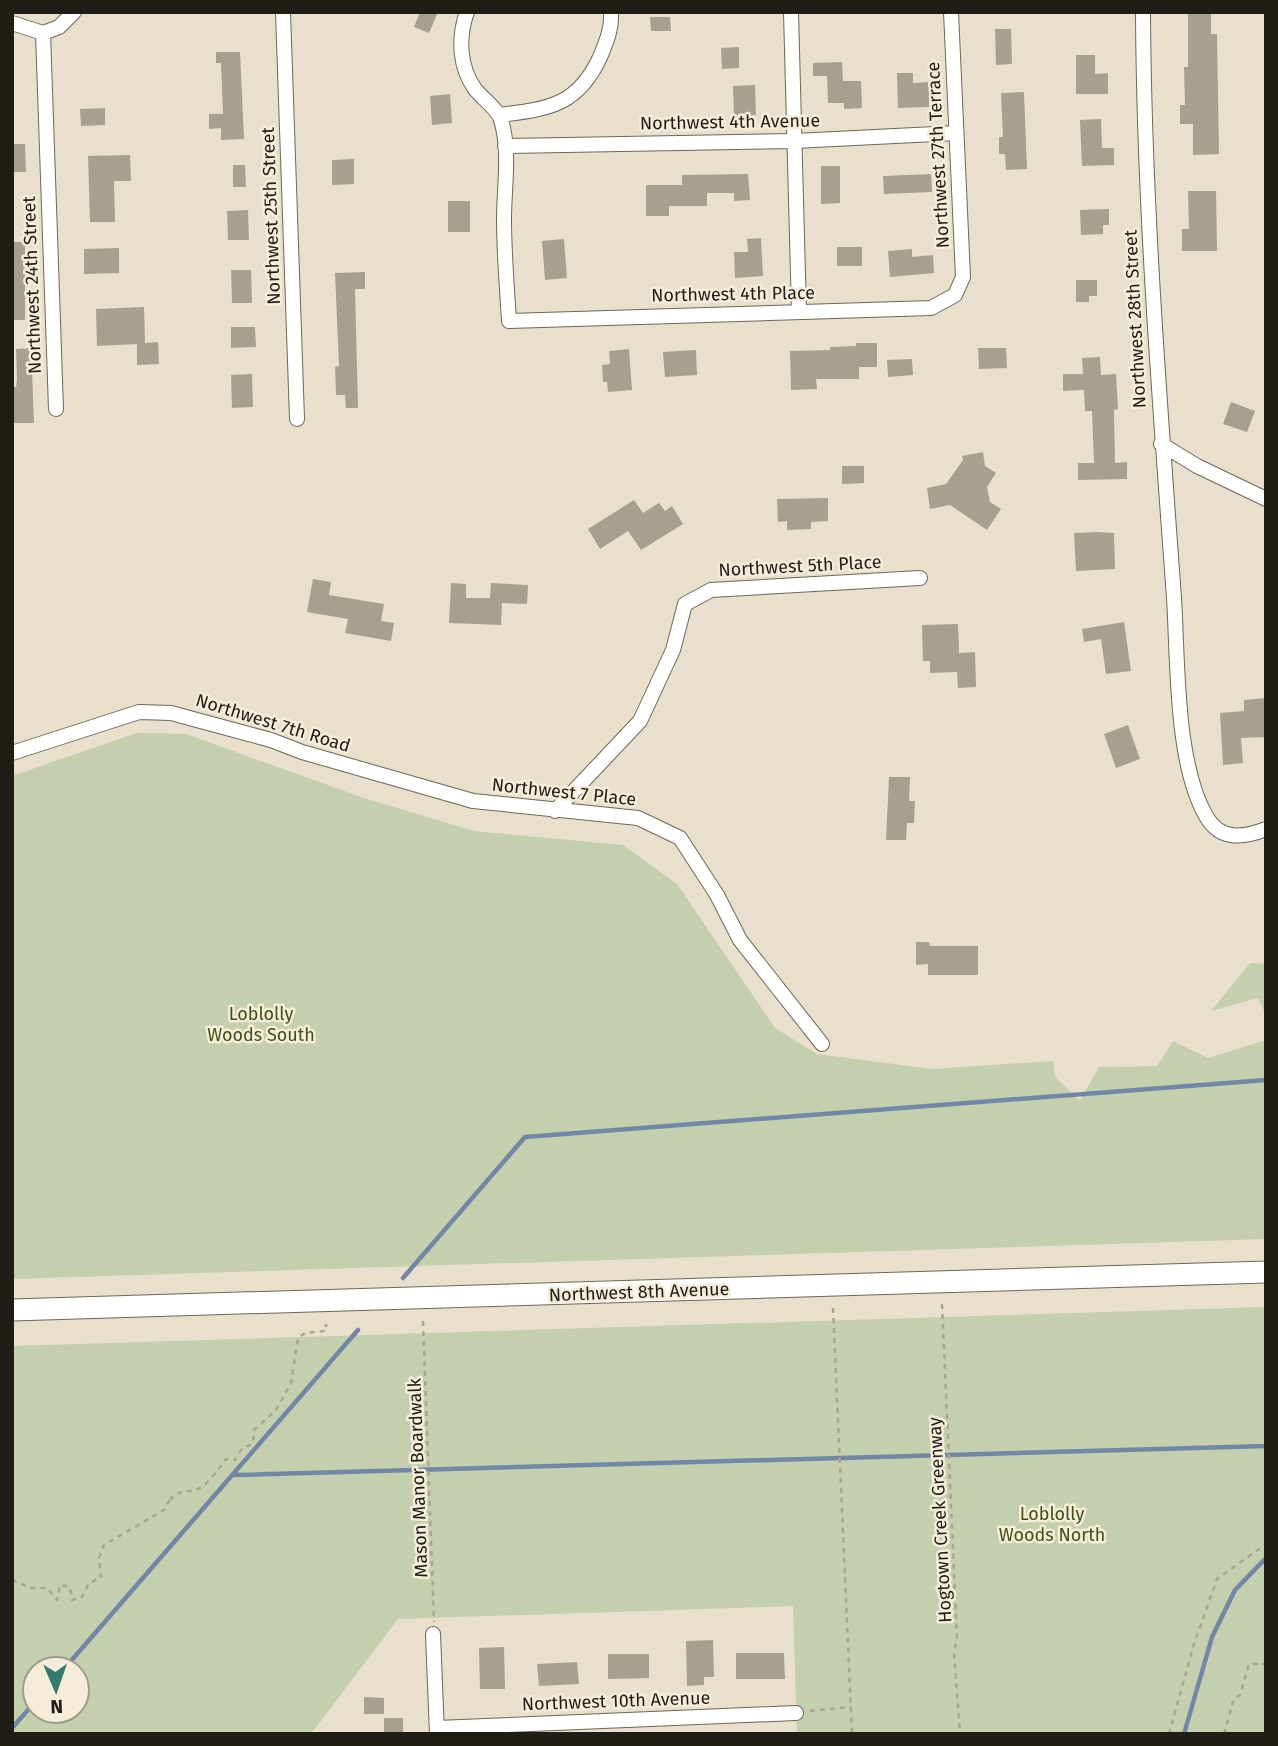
<svg xmlns="http://www.w3.org/2000/svg" width="1278" height="1746" font-family="'Fira Sans',sans-serif">
<style>
.green{fill:#c4cfad;fill-rule:evenodd}
.lines{fill:none;stroke-linecap:round;stroke-linejoin:round}
.stream{stroke:#7287a7;stroke-width:4.5}
.building{fill:#a8a08e}
.street-casing{stroke:#6e6756;stroke-width:16}
.secondary-casing{stroke:#6e6756;stroke-width:23}
.path{stroke:#aba495;stroke-width:2.5;stroke-dasharray:5 5;stroke-linecap:butt}
.street{stroke:#fff;stroke-width:14}
.secondary{stroke:#fff;stroke-width:21}
.labels{text-anchor:middle;stroke-width:5;stroke-linejoin:round;paint-order:stroke}
.street-label{font-size:18px;fill:#201d16;stroke:#f5edda}
.park-label{font-size:18px;fill:#425015;stroke:#f5edda}
</style>
<rect width="100%" height="100%" fill="#e8e0cd"/>
<path class="green" d="M137,733l49,1 178,64 110,33 149,14 54,39 98,144 42,26 115,15 121,-8 2,16 25,24 19,-34 58,-1 16,-25 35,17 58,-18v199l-1254,40v-503z
M1250,963l16,1v51l-8,-17 -47,13z
M1266,1307v427h-469l-4,-128 -395,13 -87,115h-299v-388zM35,1669h42v42h-42z"/>
<g class="lines">
<path class="stream" d="M403,1278l122,-141 741,-57
M235,1475l1031,-29
M64,1669l294,-339
M12,1728l23,-26
M1184,1734l28,-97 23,-47 31,-32"/>
</g>
<path class="building" d="M420,12h18l-9,21 -15,-6z
M1188,12h23v22h6l2,120 -26,1v-31h-13v-19h5l-1,-38h4z
M650,17h20l1,14h-20z
M995,29h16l1,35 -16,1z
M739,47v21l-17,1 -1,-21z
M216,52h24l4,87 -23,1v-12l-12,1v-15h14l-2,-51h-5z
M1076,55h19v19l13,-1v21h-32z
M842,62l1,19h18l1,27 -18,1v-6h-16l-1,-27h-14v-13z
M897,73h16v10l16,-1v25l-31,1z
M755,85l1,30 -22,1 -1,-30z
M1024,92l3,77 -21,1 -1,-16h-6v-17h4l-2,-44z
M450,94l2,29 -20,2 -2,-29z
M105,108v17l-24,1 -1,-17z
M1101,119l1,29h12v17l-32,1 -2,-46z
M12,144h13l1,28h-14z
M130,155l1,26h-17l1,41h-25l-2,-66z
M354,159v25l-22,1v-25z
M233,165h12l1,22h-13z
M821,166h19v37l-19,1z
M748,174l2,26 -16,1v-8h-27v13h-38v10h-23v-31h36v-10z
M931,174l1,18 -48,2 -1,-18z
M1188,191h28l1,60h-35v-22h7z
M448,201h22v31h-22z
M1109,209v16h-6v9l-22,1 -1,-25z
M248,210l1,30h-21l-1,-29z
M761,238l2,38 -28,2 -1,-26h14l-1,-13z
M564,239l3,39 -22,2 -3,-39z
M12,242h13v78h-13z
M837,247h25v19h-25z
M119,248v25l-35,1v-25z
M912,249v8l21,-2 1,18 -44,4 -2,-26z
M231,270h20l1,33h-20z
M365,272v17h-10l3,119h-12l-1,-13h-9l-1,-28 4,-1 -4,-93z
M1076,280h21v16h-8v6h-13z
M144,307l1,36 13,-1 1,22 -22,1v-21l-40,2 -1,-37z
M231,327h24l1,20 -25,1z
M856,343h21v24h-18v12h-43l1,10 -26,1 -1,-39 40,-1v-3l26,-1z
M37,348l1,23h-6l2,52h-22v-36h4l1,-7 -1,-31z
M978,348h28l1,20 -28,1z
M629,349l3,41 -24,2 -1,-10h-4l-1,-17 8,-1 -1,-13z
M696,350l1,25 -32,2 -2,-25z
M1100,357l1,18 15,-1 2,35 -4,1 1,53 12,-1v17l-49,1v-17h16l-2,-52h-7l-1,-21 -21,1v-17h20l-1,-16z
M912,359l1,16 -25,2 -1,-17z
M252,374l1,33 -21,1 -1,-33z
M1231,402l24,9 -8,21 -24,-8z
M983,452l2,14 11,7 -9,14 3,15 11,7 -14,21 -37,-25 -20,4 -3,-21 19,-4 17,-24 -1,-4z
M842,466h22v17l-22,1z
M828,498v23l-17,1v7l-24,1v-9l-9,1 -1,-23z
M634,500l9,13 16,-10 6,8 7,-5 11,18 -42,26 -13,-19 -28,18 -12,-20z
M1098,532l16,1 1,36 -39,2 -2,-38z
M313,579l18,3 -2,13 55,9 -3,17 13,2 -3,18 -46,-8 3,-14 -41,-7z
M451,583l15,1v14h24l1,-15 37,2 -1,19 -25,-1 -1,22 -52,-2z
M1124,622l7,49 -25,3 -5,-35 -17,3 -2,-13z
M958,624l1,29 16,-1 1,35 -18,1 -1,-16 -27,1v-12h-7l-1,-36z
M1266,698v39l-25,1 2,25 -20,2 -3,-52 24,-2v-11z
M1128,725l12,34 -24,9 -12,-34z
M889,777h21l-1,24h6l-1,22h-7l-1,17h-20z
M916,942h13l1,4h48v29h-50v-11l-12,1z
M713,1640l1,37h-10v8l-17,1 -1,-45z
M504,1647l1,42h-25l-1,-41z
M736,1653h48l1,26h-49z
M608,1654h41v24l-41,1z
M577,1662l2,22 -40,2 -2,-22z
M364,1697l20,1v16h-20z
M384,1718h19v16h-19z"/>
<g class="lines">
<defs>
<path id="street" d="M283,12l14,407
M467,12c-9,25 -8,55 8,77 7,9 20,18 25,28 11,31 4,70 4,102 0,34 3,68 5,102l422,-13 24,-13 8,-18 -12,-265
M791,12l8,300
M1143,12c1,196 17,391 31,586 4,62 1,164 32,218 14,25 37,22 60,13
M12,23l31,10 16,-6 15,-15
M43,33l13,376
M499,115c51,-6 80,-10 102,-60 6,-15 11,-27 10,-43
M505,146l290,-5 160,-8
M1161,444l36,22 69,33
M12,753l127,-41 32,1 100,27 31,12 171,49 165,17 42,20 37,57 23,45 82,104
M555,811l85,-90 33,-71 12,-46 26,-14 209,-12
M433,1634l4,100
M437,1728l359,-15"/>
<path id="secondary" d="M12,1310l1254,-38"/>
</defs>
<use href="#street" class="street-casing"/>
<use href="#secondary" class="secondary-casing"/>
<path class="path" d="M942,1304l15,334 -3,15 6,81
M833,1308l19,426
M423,1321l11,301
M12,1580l19,8h16l10,12 3,-15 10,2 2,13 10,-3 7,-14 12,-5 -2,-20 5,-13 60,-35 5,-9 5,-1 -3,-2c9,-9 17,-5 27,-9 10,-5 22,-21 28,-30l9,1 6,-10 12,-7 1,-13 22,-20 15,-27 7,-45 7,-5 21,-2v-7
M810,1711l41,-4
M1169,1734l25,-90 23,-65 49,-35
M1224,1734l10,-36 6,-3 9,-31h17"/>
<use href="#street" class="street"/>
<use href="#secondary" class="secondary"/>
</g>
<g class="labels">
<g class="street-label">
<text transform="translate(730 122) rotate(-1)" y="6">Northwest 4th Avenue</text>
<text transform="translate(938 155) rotate(-93)" y="6">Northwest 27th Terrace</text>
<text transform="translate(271 216) rotate(-92)" y="6">Northwest 25th Street</text>
<text transform="translate(32 285) rotate(-92)" y="6">Northwest 24th Street</text>
<text transform="translate(733 294) rotate(-1)" y="6">Northwest 4th Place</text>
<text transform="translate(1135 319) rotate(-93)" y="6">Northwest 28th Street</text>
<text transform="translate(800 566) rotate(-3)" y="6">Northwest 5th Place</text>
<text transform="translate(273 723) rotate(17)" y="6">Northwest 7th Road</text>
<text transform="translate(564 792) rotate(6)" y="6">Northwest 7 Place</text>
<text transform="translate(639 1292) rotate(-2)" y="6">Northwest 8th Avenue</text>
<text transform="translate(418 1478) rotate(-92)" y="6">Mason Manor Boardwalk</text>
<text transform="translate(940 1520) rotate(-93)" y="6">Hogtown Creek Greenway</text>
<text transform="translate(616 1701) rotate(-2)" y="6">Northwest 10th Avenue</text>
</g>
<g class="park-label">
<text x="261" y="1020">Loblolly<tspan x="261" dy="21">Woods South</tspan></text>
<text x="1052" y="1520">Loblolly<tspan x="1052" dy="21">Woods North</tspan></text>
</g>
</g>
<rect width="1278" height="1746" fill="none" stroke="#201d16" stroke-width="28"/>
<g transform="translate(56 1690) rotate(178)"><circle r="33" fill="#f5edda" stroke="#a09a8c" stroke-width="2"/>
<path d="M0-5L12 26L0 18L-12 26Z" fill="#33796e"/>
<text y="-10" font-size="19" font-weight="bold" text-anchor="middle" fill="#201d16">N</text>
</g>
</svg>
